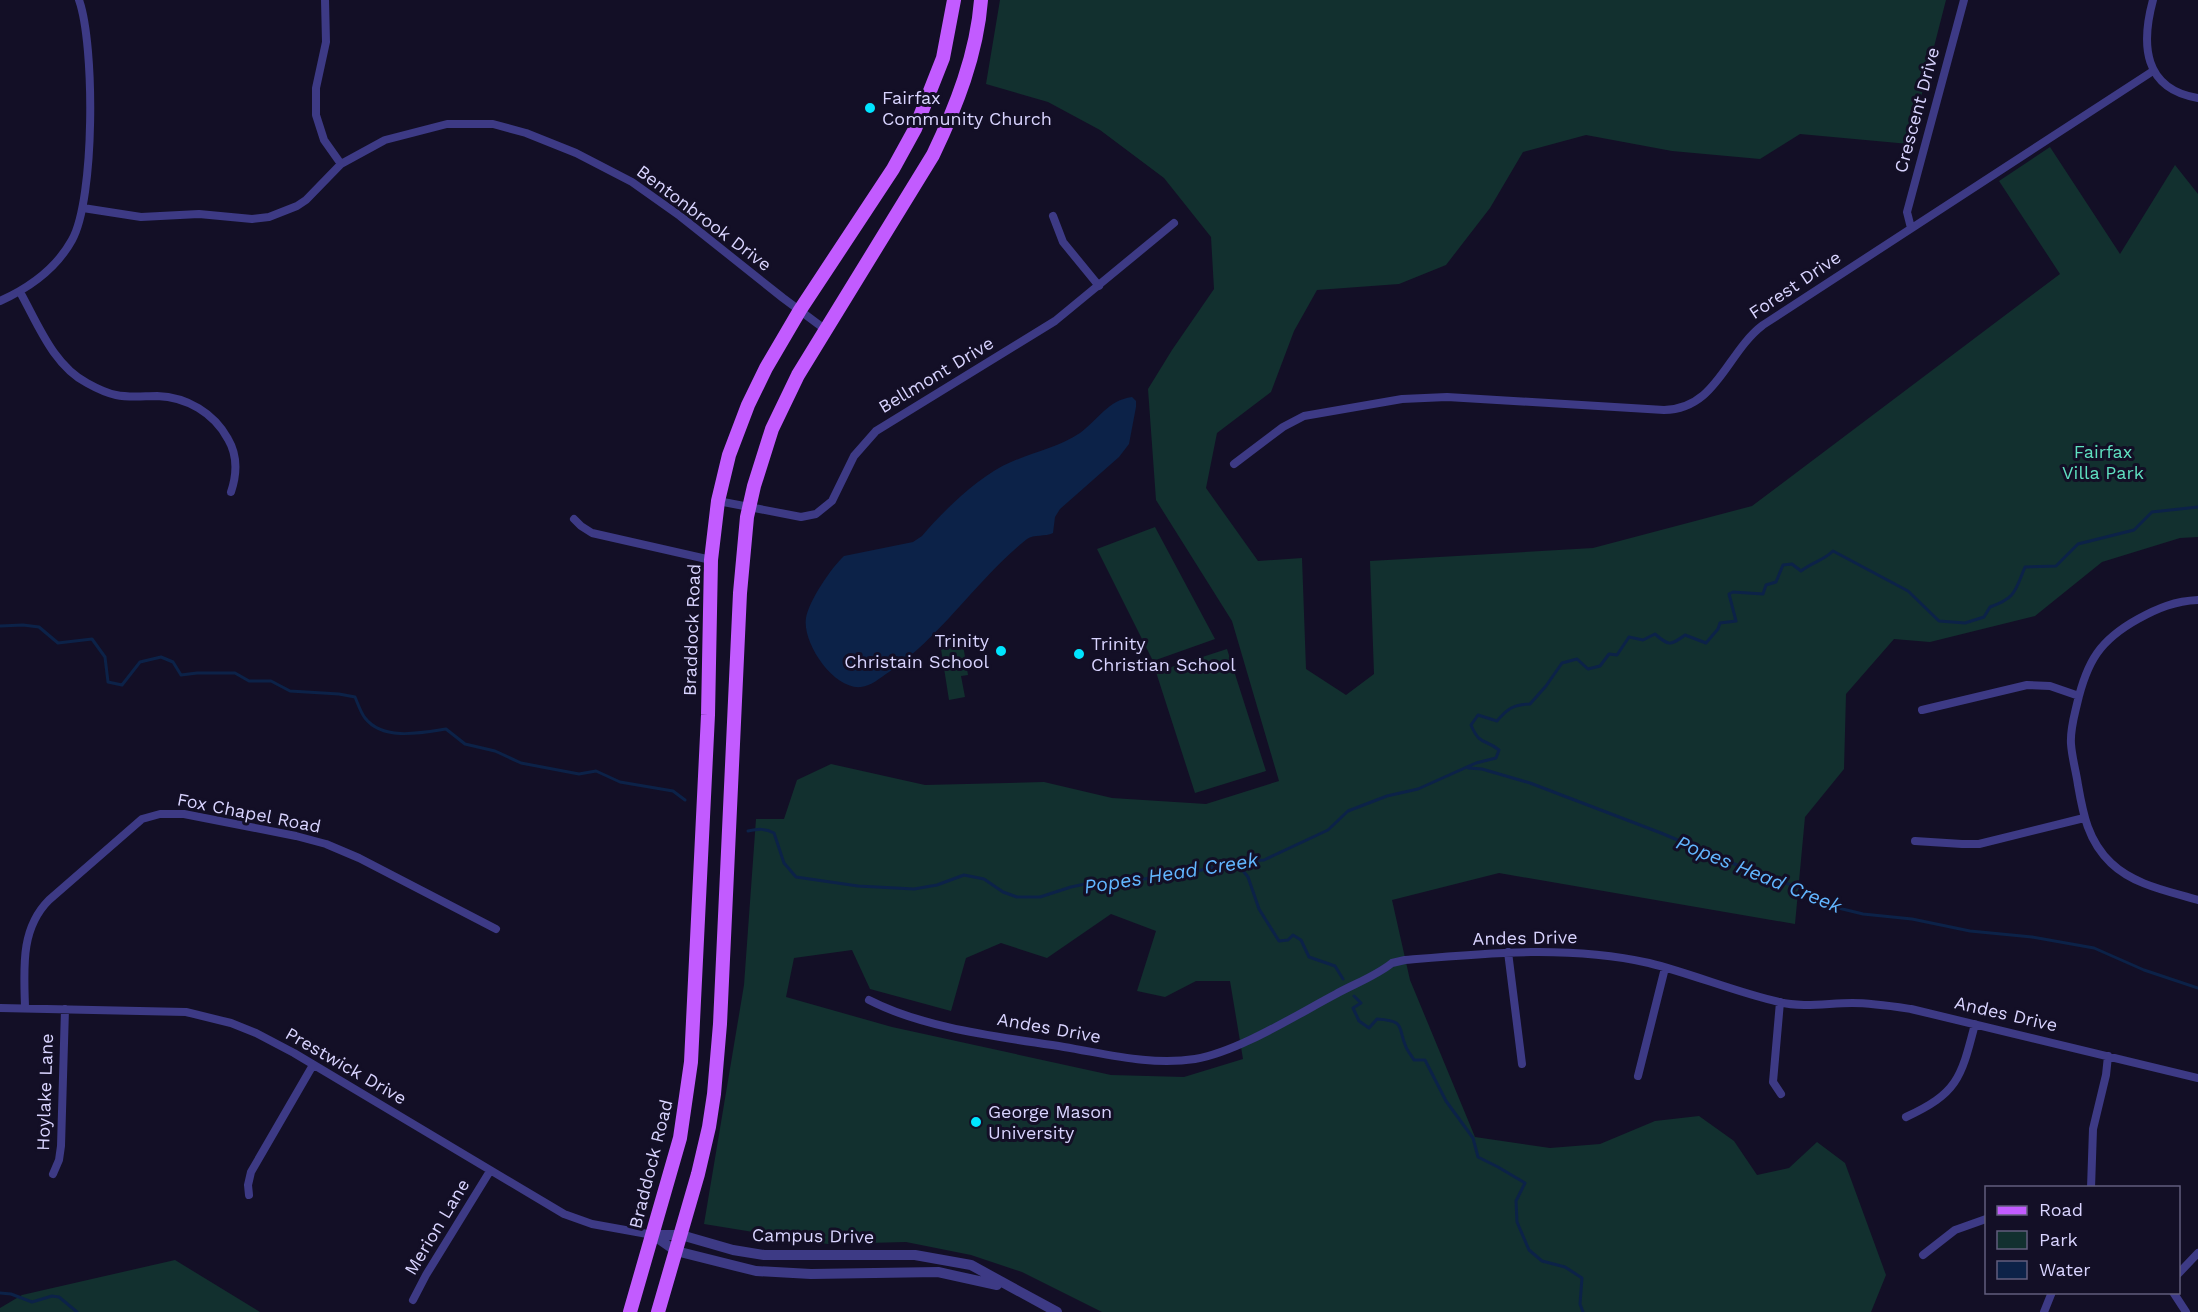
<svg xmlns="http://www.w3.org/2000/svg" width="2198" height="1312" font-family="'Work Sans',sans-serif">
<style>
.green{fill:#12302f;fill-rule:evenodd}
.water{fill:#0c2248}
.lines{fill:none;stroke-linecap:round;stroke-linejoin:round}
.stream{stroke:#0c2248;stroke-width:3}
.minor{stroke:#3d3a85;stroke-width:8}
.tertiary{stroke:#3d3a85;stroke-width:10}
.primary{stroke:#c25bff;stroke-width:14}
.poi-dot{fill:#00e5ff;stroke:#130f26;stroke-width:2}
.labels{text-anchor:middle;stroke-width:6;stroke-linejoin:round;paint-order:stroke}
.poi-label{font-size:18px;fill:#d9d4ff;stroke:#130f26;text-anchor:start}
.street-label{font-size:18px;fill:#d9d4ff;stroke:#130f26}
.park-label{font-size:18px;fill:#5fe0c0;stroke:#130f26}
.water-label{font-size:20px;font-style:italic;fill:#62b6ff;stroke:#130f26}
</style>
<rect width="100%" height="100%" fill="#130f26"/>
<path class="green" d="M1000,0h946l-37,144 -109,-10 -40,25 -88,-8 -86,-16 -63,17 -33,56 -44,57 -47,19 -82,6 -23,41 -23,61 -54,41 -11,55 52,73 44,-3 4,111 40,26 28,-21 -4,-113 223,-13 159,-42 308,-232 -61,-93 51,-34 70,107 55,-89 23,29v343l-18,1 -78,24 -67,54 -105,26 -36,-3 -48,55 -2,75 -39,48 -10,107 -296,-51 -107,27 18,80 65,157 75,11 50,-4 55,-23 44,-5 35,25 23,34 32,-7 28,-26 28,21 41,112 -15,37h-769l-80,-40 -51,-17 -65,-13 -78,2 -124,-20 40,-239 12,-166h28l13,-39 34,-16 94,21 119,-3 68,16 94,6 73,-23 -47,-160 -76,-121 -8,-111 24,-39 42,-61 -3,-52 -47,-59 -64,-48 -52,-28 -62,-18zM1111,914l45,17 -19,60 28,6 31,-16h34l13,78 -59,18 -73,-2 -219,-48 -106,-30 8,-39 58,-8 18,39 81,22 15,-53 35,-15 46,15z
M1155,527l60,112 -62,22 -56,-112z
M963,645l5,30 -7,1 4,21 -16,3 -8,-51z
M1227,649l39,122 -71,22 -39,-121z
M175,1260l85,52h-260v-4l22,-13z"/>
<path class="water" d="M1132,397l4,4v6l-7,37 -10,13 -59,52 -5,8 -2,16c-8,4 -19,1 -26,6 -50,40 -85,97 -138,133 -9,6 -18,14 -28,15 -27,3 -59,-44 -55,-69 3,-17 25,-50 38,-62l69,-14 9,-6c22,-26 58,-61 89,-74 23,-10 48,-15 69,-29 18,-13 28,-33 52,-36z"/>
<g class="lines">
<path class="stream" d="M0,626l23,-1 16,2 19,16 34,-4 13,18 3,25 14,3 18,-23 21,-5 12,5 8,13 16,-2h38l14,8h22l19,10 49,3 16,3c3,7 6,16 10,21 18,23 56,15 81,11l19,15 30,7 26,12 58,11 17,-3 24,11 53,9 12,9
M1468,768l14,1 48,14 131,50 95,40 50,17 16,14 41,10 49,5 58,12 62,6 62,11 50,22 54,18
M748,831c10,-2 17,-3 26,2l10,30 12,14 62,9 56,3 23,-4 27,-10 20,4 19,13 14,5h23l31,-10 28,-6 24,1 70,-10 43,-10 28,-2 64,-30 20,-19 39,-15 31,-7 58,-26 20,-5 3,-8c-15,-12 -19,-4 -28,-25l7,-10 19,6c10,-12 17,-17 33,-17l16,-18 16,-23 15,-4 11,10 12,-3 9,-12 8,1 12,-18 14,3 12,-6c14,12 15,12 30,1l21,8 12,-14 2,-6 16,-2 -7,-27 4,-2 30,2 3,-9 10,-3 7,-17 9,-1 9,7c11,-9 22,-10 32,-20l75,40 31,30 26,2 19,-6 6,-10c26,-9 25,-16 35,-40l31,-1 22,-22 56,-14 18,-18 46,-5
M1236,862l12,15 11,32 20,32 9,-1 5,-5 8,5 8,17 26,9 8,13
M1354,996l7,7 -8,5 6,13 10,7 8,-9c30,2 20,8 29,28 2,5 6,9 8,13h11l21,41 27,37 5,19 20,10 27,16 -9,18 1,21 12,28 13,11 23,6 17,11 -2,26 3,8
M0,1293l11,1 21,8 20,-6 7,1 18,15"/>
<path class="minor" d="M325,0l1,42 -10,46v27l8,25 17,24
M2153,0c-12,44 -10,89 45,98
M83,208l58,9 58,-3 53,5 17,-2 28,-11 9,-6 35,-36 44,-24 62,-16h46l33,9 50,20 56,29 48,34 103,82 43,32
M1053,216l10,26 36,44
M1911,228l-4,-16 57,-212
M20,292c18,32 33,73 67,91 9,5 19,10 29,12 14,3 28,1 41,1 30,1 57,17 71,43 10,17 9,35 3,53
M0,301c29,-13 56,-32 72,-61 23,-41 23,-195 7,-240
M1234,464l49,-37 21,-11 98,-17 45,-2 217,13c53,-1 62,-57 99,-85l390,-254
M718,501l83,16 15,-3 16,-13 22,-45 22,-25 179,-110 119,-98
M574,519l7,7 11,7 119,27
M2198,600c-23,1 -40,8 -60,19 -38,21 -51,42 -61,85 -3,13 -7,26 -6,40 1,14 5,27 7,41 5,29 10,56 33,78 23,22 57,28 87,37
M1922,710l105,-25 23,1 29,10
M1915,841l47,3h17l105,-26
M1508,952l14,112
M869,1000c56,29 133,37 195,47 43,7 87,19 131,12 43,-7 101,-44 141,-65 18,-10 40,-18 56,-31l13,-3c81,-7 163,-15 244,3 44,11 86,29 130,39 24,6 49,1 73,1 20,0 39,3 59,6l287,69
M1780,1002l-7,80 8,12
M25,1007c-1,-38 -5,-78 24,-107l93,-81 18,-5h24l112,22 30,8 33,14 137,71
M0,1008l186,4 45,11 25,10 38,20 270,161 28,10 61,11
M1638,1076l27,-108
M1906,1117c52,-24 55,-39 69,-93
M53,1174l6,-14 2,-14 4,-137
M2091,1188l2,-59 13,-54 2,-19
M249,1195l-1,-10 3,-13 62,-107
M1923,1255l32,-25 31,-11
M2178,1274l20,-21
M2173,1292l13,20
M413,1300l13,-25 64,-104
M2044,1312l8,-20"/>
<path class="tertiary" d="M653,1235h28l52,15 31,5h151l56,10 86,47
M653,1235l23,16 80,20 55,3 127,-2 59,13"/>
<path class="primary" d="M630,1312l50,-174 11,-76 17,-347 3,-155 7,-59 11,-46 19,-50 18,-37 34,-58 93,-141 22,-40 28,-71 11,-58
M658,1312l40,-138 11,-47 5,-33 6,-70 20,-431 7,-76 7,-31 18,-57 26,-54 135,-220c23,-48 44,-101 48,-155"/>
</g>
<g class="poi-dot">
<circle cx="870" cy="108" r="6"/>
<circle cx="1001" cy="651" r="6"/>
<circle cx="1079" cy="654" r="6"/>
<circle cx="976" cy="1122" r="6"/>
</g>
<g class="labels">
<g class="poi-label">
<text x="882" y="104">Fairfax<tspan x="882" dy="21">Community Church</tspan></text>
<text x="989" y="647" text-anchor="end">Trinity<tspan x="989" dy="21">Christain School</tspan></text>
<text x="1091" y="650">Trinity<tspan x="1091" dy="21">Christian School</tspan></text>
<text x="988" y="1118">George Mason<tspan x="988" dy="21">University</tspan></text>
</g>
<g class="street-label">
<text transform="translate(1917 110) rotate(-75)" y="6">Crescent Drive</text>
<text transform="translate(704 218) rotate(37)" y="6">Bentonbrook Drive</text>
<text transform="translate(1795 285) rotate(-34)" y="6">Forest Drive</text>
<text transform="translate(936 375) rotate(-31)" y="6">Bellmont Drive</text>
<text transform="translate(692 630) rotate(-88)" y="6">Braddock Road</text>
<text transform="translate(249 813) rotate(11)" y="6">Fox Chapel Road</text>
<text transform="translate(1525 938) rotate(-1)" y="6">Andes Drive</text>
<text transform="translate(2006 1014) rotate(13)" y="6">Andes Drive</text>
<text transform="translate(1049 1028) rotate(10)" y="6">Andes Drive</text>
<text transform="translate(346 1066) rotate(30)" y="6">Prestwick Drive</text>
<text transform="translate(45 1092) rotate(-88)" y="6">Hoylake Lane</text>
<text transform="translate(651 1164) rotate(-76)" y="6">Braddock Road</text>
<text transform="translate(437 1227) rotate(-59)" y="6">Merion Lane</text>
<text transform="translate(813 1236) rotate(1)" y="6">Campus Drive</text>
</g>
<g class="park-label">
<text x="2103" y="458">Fairfax<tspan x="2103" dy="21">Villa Park</tspan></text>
</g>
<g class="water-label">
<text transform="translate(1171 873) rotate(-9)" y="7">Popes Head Creek</text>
<text transform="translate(1759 874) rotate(22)" y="7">Popes Head Creek</text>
</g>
</g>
<rect x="1985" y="1186" width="195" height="108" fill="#130f26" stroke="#625e7d" stroke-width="1.5"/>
<rect x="1997" y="1206" width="30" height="9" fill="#c25bff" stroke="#625e7d" stroke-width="1.5"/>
<text x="2039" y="1216" font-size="18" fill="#d9d4ff">Road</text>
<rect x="1997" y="1231" width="30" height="18" fill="#12302f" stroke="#625e7d" stroke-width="1.5"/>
<text x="2039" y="1246" font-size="18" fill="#d9d4ff">Park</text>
<rect x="1997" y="1261" width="30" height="18" fill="#0c2248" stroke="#625e7d" stroke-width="1.5"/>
<text x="2039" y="1276" font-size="18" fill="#d9d4ff">Water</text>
</svg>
